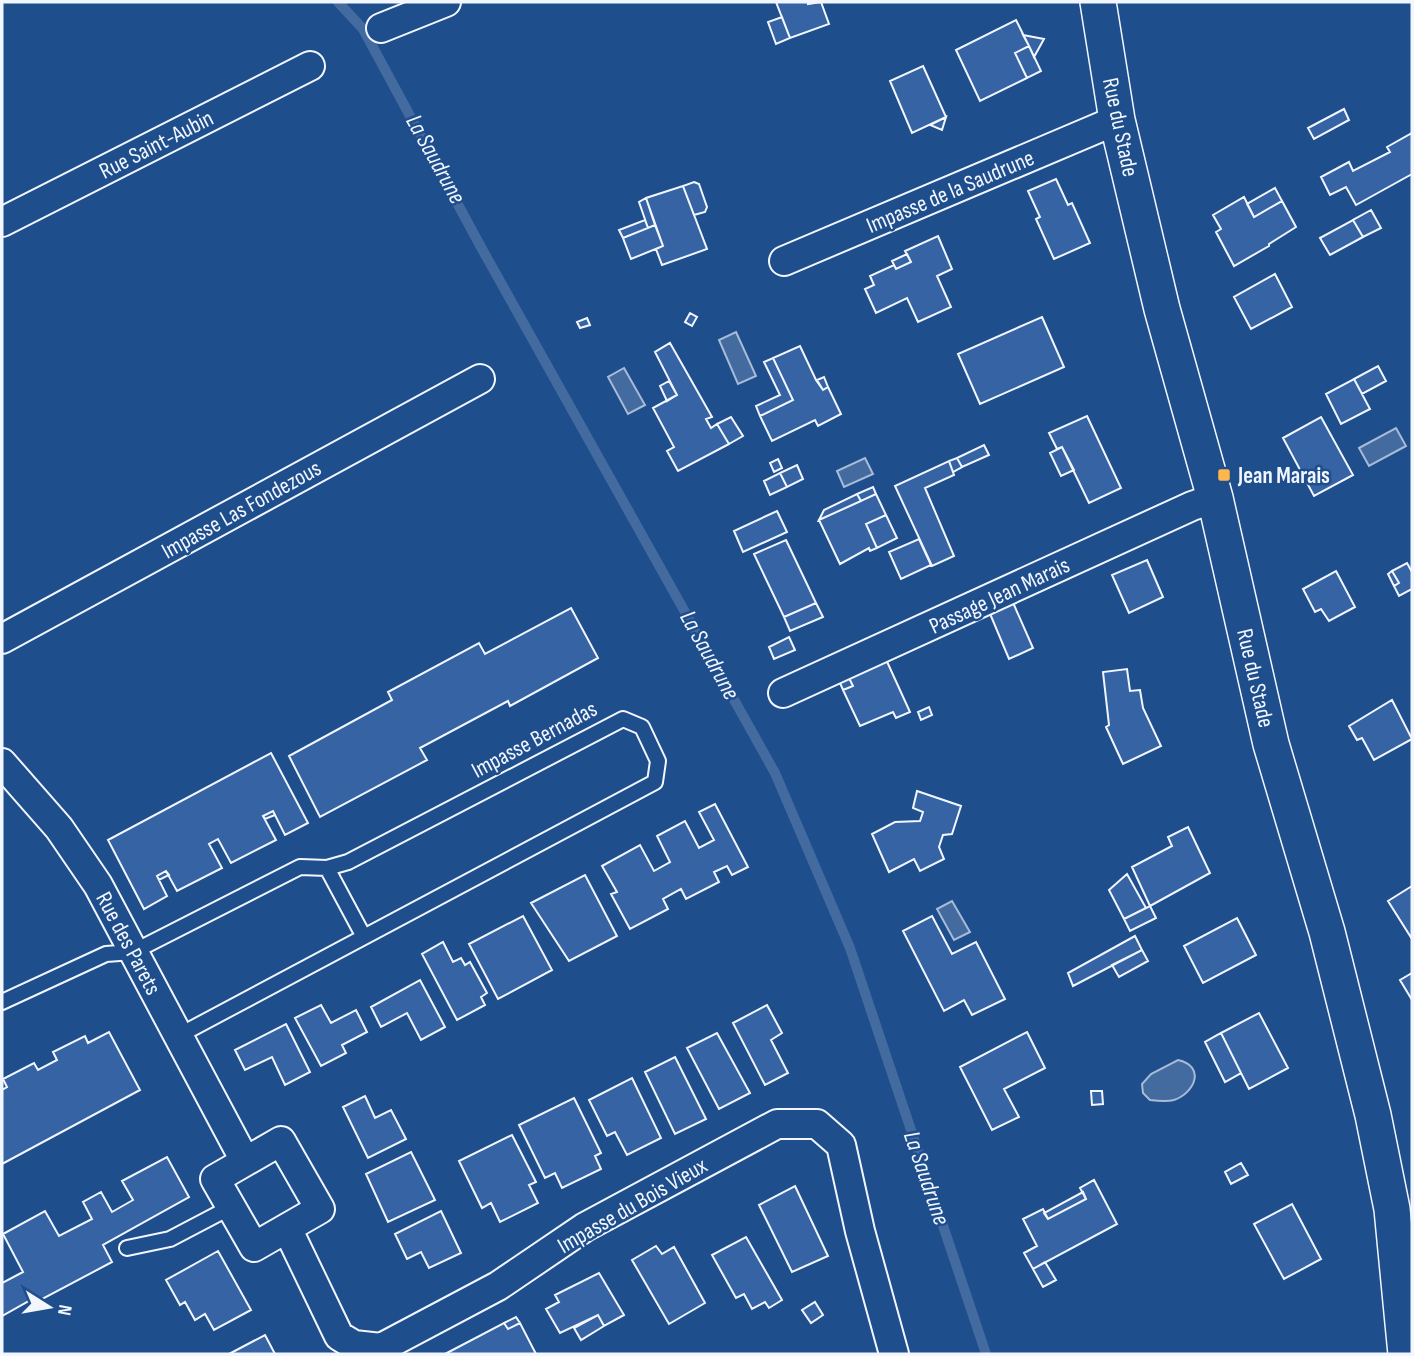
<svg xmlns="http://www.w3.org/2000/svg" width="1414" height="1356" font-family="'Sofia Sans Condensed',sans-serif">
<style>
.water{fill:#446ba0;stroke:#a8bbd7;stroke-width:2}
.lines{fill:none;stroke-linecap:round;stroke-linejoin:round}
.stream{stroke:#446ba0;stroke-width:10}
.building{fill:#3563a3;stroke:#f2f6ff;stroke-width:2}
.service-casing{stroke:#f2f6ff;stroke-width:18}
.minor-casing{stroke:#f2f6ff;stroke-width:32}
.tertiary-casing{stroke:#f2f6ff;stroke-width:38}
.service{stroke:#1f4e8c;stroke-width:14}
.minor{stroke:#1f4e8c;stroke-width:28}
.tertiary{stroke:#1f4e8c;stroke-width:35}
.poi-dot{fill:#ffb74d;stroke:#1f4e8c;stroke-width:2.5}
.labels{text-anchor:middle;stroke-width:5;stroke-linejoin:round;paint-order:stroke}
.street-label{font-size:23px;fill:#f2f6ff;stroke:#1f4e8c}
.poi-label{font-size:23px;font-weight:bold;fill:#f2f6ff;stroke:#1f4e8c;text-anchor:start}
.water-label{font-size:24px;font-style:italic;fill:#f2f6ff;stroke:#1f4e8c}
</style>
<rect width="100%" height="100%" fill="#1f4e8c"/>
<path class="water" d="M736,332l20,44 -18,8 -19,-44z
M624,368l21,37 -17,9 -20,-37z
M1396,428l10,18 -37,20 -10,-18z
M865,458l8,16 -29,13 -7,-16z
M952,901l18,31 -16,8 -17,-31z
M1178,1060c28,6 17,33 -4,40 -7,2 -16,1 -24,0l-7,-7 -1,-9 9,-10z"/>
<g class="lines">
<path class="stream" d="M338,2l25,27 119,220 293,524 75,175 136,406"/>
</g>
<path class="building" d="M776,2h32v2l13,-2 8,22 -39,14z
M782,17l8,21 -14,6 -8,-22z
M1016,20l13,26 -14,7 12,25 -47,23 -24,-51z
M1023,35l21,4 -10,18 -5,-11z
M1029,46l12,25 -14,7 -12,-25z
M923,66l23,51 -34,16 -22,-52z
M1344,109l5,11 -35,19 -6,-11z
M946,117l-4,13 -12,-5z
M1412,133v41l-56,31 -10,-18 -16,8 -9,-18 28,-15 4,9 37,-19 -3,-5z
M1056,179l12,26 4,-2 18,40 -36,16 -18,-40 4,-2 -12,-26z
M694,182l5,2 8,23 -2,5 -11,3 -11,-29z
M683,186l24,63 -45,16 -6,-16 7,-3 -17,-48z
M1275,188l7,13 -28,16 -7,-13z
M1244,197l10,20 28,-16 14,26 -27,17v2l-35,20 -18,-34 5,-3 -8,-14z
M646,198l9,27 -7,3 -9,-26z
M1371,210l10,18 -18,9 -10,-17z
M645,220l3,8 -25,10 -4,-8z
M1353,220l10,17 -33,18 -10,-17z
M655,225l8,21 -32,13 -8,-21z
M938,236l14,33 -15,7 14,31 -33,15 -11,-24 -31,15 -11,-24 9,-4 -4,-9 24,-11 2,4 15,-7 -6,-11z
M907,254l4,8 -15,7 -4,-8z
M1275,274l17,33 -41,22 -17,-32z
M690,313l7,4 -5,9 -7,-4z
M1042,317l22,50 -84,37 -22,-50z
M587,318l3,7 -10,3 -3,-6z
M670,343l42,74 -6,2 5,9 6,-4 12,20 -51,27 -11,-20 7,-4 -21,-39 24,-13 -22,-43z
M800,346l16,34 7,10 5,-3 13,27 -23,12 -3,-6 -43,21 -12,-25 33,-16 -20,-42z
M773,358l20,42 -33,16 -4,-10 24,-11 -16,-33z
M1378,366l8,15 -24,13 -8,-15z
M824,377l4,10 -5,3 -6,-10z
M1354,379l16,30 -29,15 -15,-30z
M669,381l8,14 -10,6 -7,-15z
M1087,416l34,72 -32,15 -27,-56 -5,2 -8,-16z
M731,417l12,19 -14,8 -12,-20z
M1321,417l32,58 -39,21 -31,-58z
M984,445l5,10 -27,12 -5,-9z
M1062,447l12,23 -13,6 -11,-23z
M957,458l5,9 -9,5 -4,-11z
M778,459l4,9 -8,4 -4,-9z
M949,461l5,14 -29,13 29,68 -22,10 -37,-80z
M797,465l6,14 -16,8 -7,-14z
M780,473l7,14 -17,8 -6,-14z
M873,487l3,7 -15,7 -4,-7z
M857,494l4,7 -42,19 5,-10z
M876,494l10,21 -20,9 11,24 -7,3 -1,-3 -29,16 -21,-44z
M777,511l10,21 -44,20 -9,-21z
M886,515l11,23 -20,10 -11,-24z
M919,539l12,26 -30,14 -12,-27z
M786,540l30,63 -32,14 -30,-63z
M1147,560l16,37 -34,16 -17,-38z
M1407,563l5,9v17l-13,7 -5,-10 5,-3 -7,-12z
M1336,571l19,36 -26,14 -8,-12 -6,3 -12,-23z
M1392,571l7,12 -5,3 -6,-12z
M1011,598l22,50 -24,11 -21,-50z
M816,603l7,14 -33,14 -6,-14z
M571,608l27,50 -88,48 -2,-5 -88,47 7,12 -107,57 -31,-61 103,-56 -4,-8 91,-49 6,11z
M789,637l6,13 -21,9 -5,-12z
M884,655l26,57 -14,6 -3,-6 -33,14 -17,-36 10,-4 -7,-14z
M1127,669l3,22 10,-1 3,18 18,38 -38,18 -17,-37 3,-2 -6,-53z
M846,672l7,14 -10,4 -6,-14z
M1392,700l20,39 -38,21 -12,-22 -5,2 -8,-14z
M929,707l3,8 -11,5 -3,-8z
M271,753l37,70 -23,12 -12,-24 -10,5 13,24 -45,23 -13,-24 -9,5 13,24 -45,23 -11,-20 -9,5 10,20 -23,13 -36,-69z
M917,791l44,15 -9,28 -9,1 -4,12 5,12 -24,12 -6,-12 -25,13 -17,-38 23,-12 25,-1 3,-9 -10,-4z
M715,804l33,63 -16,8 -5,-9 -13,6 5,10 -33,17 -5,-10 -18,10 5,10 -38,20 -19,-35 6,-2 -15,-26 38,-21 14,26 16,-9 -13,-26 28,-15 14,27 15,-8 -15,-28z
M273,811l2,4 -10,4 -2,-3z
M1188,827l22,46 -60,33 -18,-39 40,-21 -4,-9z
M166,871l3,4 -10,5 -2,-4z
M1127,874l19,34 -22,11 -15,-29z
M585,875l32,61 -48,25 -38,-58z
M1412,886v53l-24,-38z
M1150,906l6,12 -26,13 -6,-12z
M523,916l29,54 -54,29 -29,-55z
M932,916l20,38 24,-12 29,57 -33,16 -8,-15 -20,11 -41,-80z
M1237,918l19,37 -53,28 -19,-37z
M1135,936l7,14 -69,36 -5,-13z
M443,942l10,20 8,-4 4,7 5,-3 17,31 -6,4 4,8 -28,15 -35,-66z
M1142,950l6,11 -29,16 -7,-12z
M1412,973v27l-12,-20z
M420,980l25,47 -24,13 -14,-27 -26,14 -10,-20z
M321,1005l10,18 25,-13 11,22 -25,13 4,8 -25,13 -26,-48z
M767,1005l15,28 -11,7 17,33 -23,12 -32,-62z
M1259,1013l29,55 -39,21 -28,-56z
M286,1024l24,48 -25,13 -13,-28 -27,13 -10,-20z
M109,1032l31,58 -138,74v-74l5,-3 -4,-8 31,-16 4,7 19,-10 -4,-8 32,-16 3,7z
M1027,1032l18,36 -41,21 15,28 -27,13 -32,-63z
M717,1033l33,60 -31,16 -32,-61z
M1221,1033l20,40 -16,9 -20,-40z
M675,1057l31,62 -31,15 -30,-62z
M632,1078l29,60 -34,17 -12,-23 -8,4 -18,-36z
M1091,1091h11l1,13 -11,1z
M365,1096l10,22 16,-8 15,29 -38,19 -25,-51z
M574,1098l27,55 -6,3 6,13 -39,19 -7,-15 -10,5 -26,-53z
M512,1135l24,47 -7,3 9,18 -38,19 -9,-19 -9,5 -23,-47z
M411,1152l24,48 -47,22 -22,-48z
M167,1157l22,40 -86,48 9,17 -81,43 -2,-4 -27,15v-33l21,-11 -20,-38 42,-23 14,25 33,-17 -9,-17 18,-10 11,20 21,-12 -11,-19z
M1241,1163l7,12 -17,9 -6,-12z
M1094,1180l23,44 -84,45 -9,-16 13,-7 -14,-27 20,-10 5,10 38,-20 -6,-11z
M795,1186l33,70 -36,16 -33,-67z
M1083,1192l3,7 -38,20 -4,-6z
M1292,1204l29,55 -37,20 -30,-55z
M441,1211l20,42 -32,15 -8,-16 -14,7 -12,-25z
M746,1237l36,63 -13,8 -4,-6 -13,7 -8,-15 -8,4 -24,-43z
M656,1246l6,8 12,-7 31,56 -36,21 -37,-64z
M218,1251l33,59 -37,20 -9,-16 -10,6 -10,-18 -5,3 -14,-25z
M1045,1262l11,18 -13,7 -10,-18z
M599,1273l25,42 -20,11 -6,-11 -38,18 -14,-24 13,-7 -4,-7z
M815,1302l8,13 -12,8 -9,-13z
M598,1315l6,11 -23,14 -7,-12z
M516,1317l4,6 -12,6 -4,-6z
M504,1323l4,6 12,-6 16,31h-91z
M265,1335l10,19h-46z"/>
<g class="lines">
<defs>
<path id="service" d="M327,868l37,69
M2,1002l104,-48 27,-2 167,-85 27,1 21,-6 275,-143 19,8 16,34 -3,21 -477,254
M127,1248l43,-9 61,-32"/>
<path id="minor" d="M381,28l65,-26
M2,222l308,-156
M784,261l333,-141
M2,639l478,-260
M783,693l409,-187 23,-8
M2,763l57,65 39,57 147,276
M281,1141l39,68 -66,38 -39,-68z
M287,1228l52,108 15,9 27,3 117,-62 87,-59 192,-103h40l24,21 19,86 34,123"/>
<path id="tertiary" d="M1098,2l19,118 45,189 53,189 56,246 56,188 46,183 19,94 14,145"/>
</defs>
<use href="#service" class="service-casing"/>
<use href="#minor" class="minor-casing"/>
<use href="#tertiary" class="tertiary-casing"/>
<use href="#service" class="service"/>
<use href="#minor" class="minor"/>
<use href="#tertiary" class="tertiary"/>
</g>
<rect class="poi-dot" x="1217" y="468" width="14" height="14" rx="3.5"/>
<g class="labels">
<g class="street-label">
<text transform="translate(1121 127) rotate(78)" y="8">Rue du Stade</text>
<text transform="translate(156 144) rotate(-27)" y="8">Rue Saint-Aubin</text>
<text transform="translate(950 191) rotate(-23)" y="8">Impasse de la Saudrune</text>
<text transform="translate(241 509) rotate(-29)" y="8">Impasse Las Fondezous</text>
<text transform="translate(999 595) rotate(-25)" y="8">Passage Jean Marais</text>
<text transform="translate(1256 678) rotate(77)" y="8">Rue du Stade</text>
<text transform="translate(534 739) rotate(-28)" y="8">Impasse Bernadas</text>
<text transform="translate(129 943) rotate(62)" y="8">Rue des Parets</text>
<text transform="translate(632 1205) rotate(-30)" y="8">Impasse du Bois Vieux</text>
</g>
<g class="poi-label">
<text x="1238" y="483">Jean Marais</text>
</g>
<g class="water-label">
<text transform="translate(436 159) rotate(61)" y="8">La Saudrune</text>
<text transform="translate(710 655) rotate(61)" y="8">La Saudrune</text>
<text transform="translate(927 1178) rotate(71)" y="8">La Saudrune</text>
</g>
</g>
<rect width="1414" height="1356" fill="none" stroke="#f2f6ff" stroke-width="7"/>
<g transform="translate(49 1307) rotate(101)" stroke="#1f4e8c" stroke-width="5" paint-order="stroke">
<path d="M0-5L12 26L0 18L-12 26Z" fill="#f2f6ff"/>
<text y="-10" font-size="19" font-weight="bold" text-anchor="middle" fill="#f2f6ff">N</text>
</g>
</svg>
